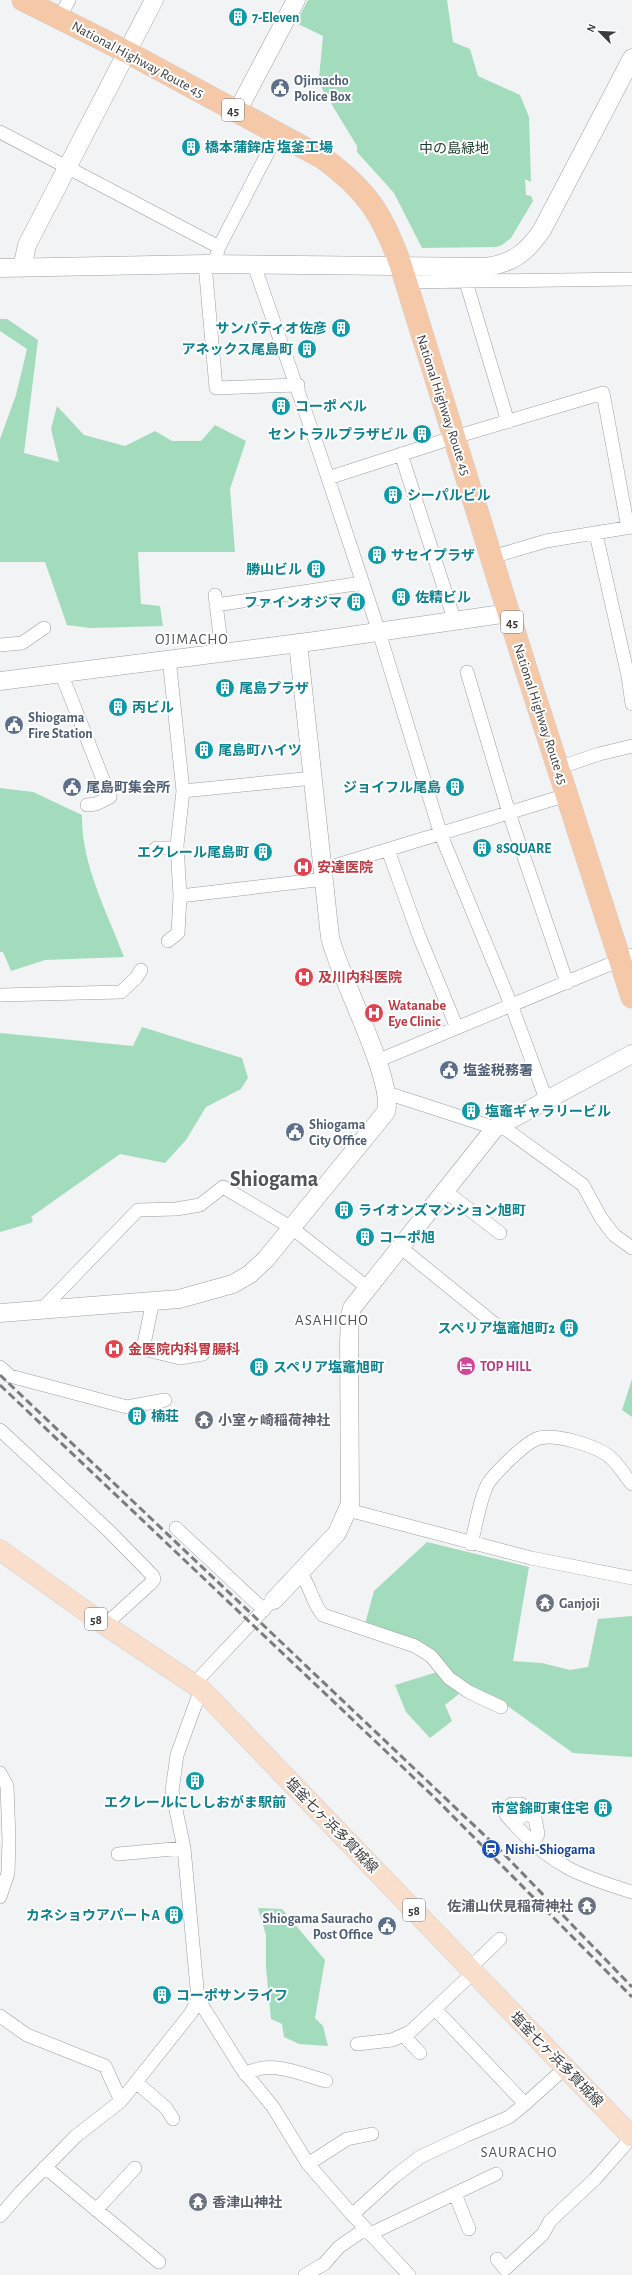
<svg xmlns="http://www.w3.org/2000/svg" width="632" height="2275" font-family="'Alegreya Sans','Noto Sans JP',sans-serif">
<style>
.green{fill:#a2dcbd}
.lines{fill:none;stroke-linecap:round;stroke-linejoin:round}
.street-casing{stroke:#9e9fa0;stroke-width:14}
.secondary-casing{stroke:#9e9fa0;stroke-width:19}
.primary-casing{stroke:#d0d0d0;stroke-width:21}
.highway-casing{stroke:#d0d0d0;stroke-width:23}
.street{stroke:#fff;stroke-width:13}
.secondary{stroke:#fff;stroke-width:18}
.primary{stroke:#f9decb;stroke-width:20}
.highway{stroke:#f5c8a8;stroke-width:22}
.rail{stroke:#7c7c7d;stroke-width:3;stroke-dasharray:8 4;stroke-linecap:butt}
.labels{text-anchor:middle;stroke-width:4;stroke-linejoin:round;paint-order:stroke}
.shield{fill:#fff;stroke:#777;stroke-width:1}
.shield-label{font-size:13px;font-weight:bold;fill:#3d3d3d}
.culture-label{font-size:14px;font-weight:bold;fill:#0d838f;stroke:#fff;text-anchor:start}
.street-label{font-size:14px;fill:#3d3d3d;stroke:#fff}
.service-label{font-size:14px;font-weight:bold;fill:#4e5e75;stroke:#fff;text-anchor:start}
.park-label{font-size:14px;fill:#1a3e2d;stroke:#fff}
.health-label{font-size:14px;font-weight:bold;fill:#be3a42;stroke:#fff;text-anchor:start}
.hotel-label{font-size:14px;font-weight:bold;fill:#b23c85;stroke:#fff;text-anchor:start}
.worship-label{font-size:14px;font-weight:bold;fill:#5b616d;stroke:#fff;text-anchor:start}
.transit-label{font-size:14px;font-weight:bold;fill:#164399;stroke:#fff;text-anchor:start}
.neighbourhood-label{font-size:15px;letter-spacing:1px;fill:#525354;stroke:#fff}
.town-label{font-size:22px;font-weight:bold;fill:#525354;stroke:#fff}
</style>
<rect width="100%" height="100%" fill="#f2f3f5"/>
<path class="green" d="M308,0h139l6,42 17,7 8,27 42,19 9,22 2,65 -6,-3 1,16 5,1 2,5 -22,37 -9,7 -6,2 -74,1 -28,-55 -37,-41v-6l-36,-59 -2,-9 4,-42 -27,-13z
M0,319h7l31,21 -14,113 35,9 -8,-33 6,-23 27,29 41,11 30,-15 17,10h29l14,-16 31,16 -16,48 5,63h-97l3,52 19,2 3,20 -73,2 -23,-3 -22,-63h-45v-123l16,-44 11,-46 -27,-18z
M0,788l33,4 49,23c-1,49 25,97 42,142l-79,3 -34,11 -8,-19h-3z
M142,1027l100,31 6,20 -7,11 -35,18 -20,33 -21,23 -45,-9 -89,63 2,3 -2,3 -31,9v-199l133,13z
M632,1379v38l-10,-7z
M427,1542l102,25 -16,94 29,2 28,7 18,-3 10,-48 34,-3v141l-59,-4 -71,-51 -51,-25 -20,-26 -66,-27 9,-33z
M437,1672l22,22 -14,11 7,16 -22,17 -24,-26 -11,-27z
M258,1908l24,1 43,51 -10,58 8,8 5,20 -29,-2 -15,-7 -2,-13 -11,-5 -5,-52v-32z"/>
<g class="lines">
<defs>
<path id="street" d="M59,18l10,-18
M0,132l219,115 -5,17
M219,247l59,-114
M205,264l11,124 82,-3
M254,265l65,186 60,181 62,203 71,172 34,92
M405,282l227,-3
M466,282l42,140
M401,454l54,168
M328,478l127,-41 148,-44 25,135
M596,534l32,142 4,28
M492,557l54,-16 86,-14
M215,595l7,57
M216,605l146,-22
M0,645l22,-2 22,-15
M467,672l42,141 58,170
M61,673l49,124 -14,7 -9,1
M558,768l41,-14 33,-8
M183,791l130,-13
M156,848h21
M388,850l31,86 38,92
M324,869l243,-74
M180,896l145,-17
M168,941l10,-8 2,-37 -3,-51 6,-54 -14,-133
M0,995l121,-3 15,-14 5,-8
M377,1061l255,-106
M387,1093l108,35
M500,1125l83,60 18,33 13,17 18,13
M445,1191l55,42
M400,1247l96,78
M153,1300l-10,49 37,9 23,-4
M43,1308l95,-98 38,-1 24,-4 23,-18 69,41 76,60
M0,1367l10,9 117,31 38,-7
M0,1430l109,101 44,45 1,3 -3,4 -46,42
M348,1510l183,48 101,20
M176,1528l88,82
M471,1544c4,-14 10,-51 18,-62 9,-12 33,-36 47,-43 17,-7 62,7 75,19 8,7 14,18 21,26
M299,1572c12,12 12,30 24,43l92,31 16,10 18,22 20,14 32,15
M193,1685l75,-80
M201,1689l-24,66 -5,36 12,57 14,151 44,70 31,38 35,57 41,47 60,64
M0,1773l7,13 2,54 -1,33 -8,24
M516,1826l-10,-11 1,-7 5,-4h9l14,14
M533,1844l5,-10 -3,-16c-9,-6 -17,-3 -19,8 38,41 64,50 116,66
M118,1854l66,-6
M470,1968l30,-29
M435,2009l90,95 40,-36
M0,2016l27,19 78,31 16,35
M403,2035l17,18
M357,2044l35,-4 18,-8 64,-60
M245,2074c26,-15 55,0 81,7
M136,2082l30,26 7,11
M308,2164l39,-25 25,-5
M45,2167l114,95
M455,2194l14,35
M96,2210l39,-42
M352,2215l43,-39 25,-19 47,-22 42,-18 16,-13
M0,2216l20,-23 56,-57 45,-35 70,-88 7,-14
M370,2234l126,-60
M497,2259l8,10 38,-35 7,-13 45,-42 37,-42
M305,2275l19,-11 15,-17 26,-18"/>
<path id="secondary" d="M237,112l59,-112
M0,268l205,-4 282,3c26,-4 40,-15 55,-37l90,-172
M22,268l5,-23 127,-245
M0,681l315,-40 194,-28
M0,1313l179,-14 54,-15 17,-10 16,-15 120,-147c9,-32 -47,-135 -56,-175l-32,-294
M274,1600l63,-67 13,-29 -1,-162 1,-26 2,-8 143,-180 137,-74"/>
<path id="primary" d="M0,1550l105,75 96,64 431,448"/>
<path id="highway" d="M23,0l104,52 196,106c44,32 60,57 78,108l125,403 106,328"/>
</defs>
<use href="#street" class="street-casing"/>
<use href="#secondary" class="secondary-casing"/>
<use href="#primary" class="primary-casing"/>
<use href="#highway" class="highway-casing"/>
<use href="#street" class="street"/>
<use href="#secondary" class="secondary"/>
<use href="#primary" class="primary"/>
<use href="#highway" class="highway"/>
<path class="rail" d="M0,1375l501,476 131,136
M0,1385l433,411 199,201"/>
</g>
<defs>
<symbol id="building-disc" viewBox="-11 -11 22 22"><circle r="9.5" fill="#0f9aa8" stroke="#fff"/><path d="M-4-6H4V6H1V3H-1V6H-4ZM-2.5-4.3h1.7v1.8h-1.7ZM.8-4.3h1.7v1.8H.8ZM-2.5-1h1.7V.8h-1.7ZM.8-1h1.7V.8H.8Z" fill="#fff"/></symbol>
<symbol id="civic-disc" viewBox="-11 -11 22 22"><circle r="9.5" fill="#5c6f8a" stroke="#fff"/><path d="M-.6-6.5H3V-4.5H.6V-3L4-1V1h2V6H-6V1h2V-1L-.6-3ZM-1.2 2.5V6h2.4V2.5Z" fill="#fff"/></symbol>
<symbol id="hospital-disc" viewBox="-11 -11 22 22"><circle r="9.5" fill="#e0444e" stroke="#fff"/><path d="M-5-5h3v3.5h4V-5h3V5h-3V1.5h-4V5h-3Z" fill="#fff"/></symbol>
<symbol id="hotel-disc" viewBox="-11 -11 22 22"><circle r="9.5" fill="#d1479c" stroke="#fff"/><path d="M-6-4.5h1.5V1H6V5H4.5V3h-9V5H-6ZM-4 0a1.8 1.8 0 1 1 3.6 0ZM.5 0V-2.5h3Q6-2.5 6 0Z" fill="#fff"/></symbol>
<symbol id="temple-disc" viewBox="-11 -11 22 22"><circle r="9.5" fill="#6b7280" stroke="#fff"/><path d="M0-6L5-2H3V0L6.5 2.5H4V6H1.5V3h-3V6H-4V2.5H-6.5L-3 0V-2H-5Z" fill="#fff"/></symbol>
<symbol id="station-disc" viewBox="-11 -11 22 22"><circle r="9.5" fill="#1a4fb4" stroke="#fff"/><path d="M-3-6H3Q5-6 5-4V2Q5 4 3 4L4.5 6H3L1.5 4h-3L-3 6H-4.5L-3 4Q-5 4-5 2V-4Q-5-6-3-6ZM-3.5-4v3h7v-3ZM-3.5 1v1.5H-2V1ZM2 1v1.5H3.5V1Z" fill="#fff"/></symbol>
</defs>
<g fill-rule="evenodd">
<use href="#building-disc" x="227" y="6" width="22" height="22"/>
<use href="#civic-disc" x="269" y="77" width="22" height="22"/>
<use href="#building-disc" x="180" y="136" width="22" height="22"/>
<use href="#building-disc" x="330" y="317" width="22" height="22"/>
<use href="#building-disc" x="296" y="338" width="22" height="22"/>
<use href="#building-disc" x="270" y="395" width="22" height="22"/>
<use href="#building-disc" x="411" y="423" width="22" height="22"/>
<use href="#building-disc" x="382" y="484" width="22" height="22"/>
<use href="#building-disc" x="366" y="544" width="22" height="22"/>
<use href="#building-disc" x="305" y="558" width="22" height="22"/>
<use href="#building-disc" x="390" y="586" width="22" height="22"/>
<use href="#building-disc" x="345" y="591" width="22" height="22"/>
<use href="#building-disc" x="214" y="677" width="22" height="22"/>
<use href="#building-disc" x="107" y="696" width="22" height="22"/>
<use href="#civic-disc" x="3" y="714" width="22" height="22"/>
<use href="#building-disc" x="193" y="739" width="22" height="22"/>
<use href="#civic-disc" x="61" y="776" width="22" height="22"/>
<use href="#building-disc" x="444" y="776" width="22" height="22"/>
<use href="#building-disc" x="471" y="837" width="22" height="22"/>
<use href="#building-disc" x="252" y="841" width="22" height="22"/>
<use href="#hospital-disc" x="292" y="856" width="22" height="22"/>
<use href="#hospital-disc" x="293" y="966" width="22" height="22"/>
<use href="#hospital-disc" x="363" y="1002" width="22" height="22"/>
<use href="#civic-disc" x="438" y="1059" width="22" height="22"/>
<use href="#building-disc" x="460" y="1100" width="22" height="22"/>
<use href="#civic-disc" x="284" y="1121" width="22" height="22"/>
<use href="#building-disc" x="333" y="1199" width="22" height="22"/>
<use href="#building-disc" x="354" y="1226" width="22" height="22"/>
<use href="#building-disc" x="558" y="1317" width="22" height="22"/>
<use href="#hospital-disc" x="103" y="1338" width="22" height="22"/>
<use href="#hotel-disc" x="455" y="1355" width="22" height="22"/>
<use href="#building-disc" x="248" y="1356" width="22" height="22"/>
<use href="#building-disc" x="126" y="1405" width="22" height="22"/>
<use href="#temple-disc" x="193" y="1409" width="22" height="22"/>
<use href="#temple-disc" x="534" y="1592" width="22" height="22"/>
<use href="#building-disc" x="184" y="1770" width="22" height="22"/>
<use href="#building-disc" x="592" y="1797" width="22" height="22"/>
<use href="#station-disc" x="480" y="1838" width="22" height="22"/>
<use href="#temple-disc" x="576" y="1895" width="22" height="22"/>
<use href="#building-disc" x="163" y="1904" width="22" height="22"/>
<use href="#civic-disc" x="376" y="1915" width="22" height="22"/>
<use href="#building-disc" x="151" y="1984" width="22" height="22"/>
<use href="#temple-disc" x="187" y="2191" width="22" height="22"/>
</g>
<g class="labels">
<g class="shield">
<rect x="222" y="99" width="22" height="22" rx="3"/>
<rect x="501" y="611" width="22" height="22" rx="3"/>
<rect x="85" y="1608" width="22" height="22" rx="3"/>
<rect x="403" y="1899" width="22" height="22" rx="3"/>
</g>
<g class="shield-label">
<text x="233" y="115">45</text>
<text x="512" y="627">45</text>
<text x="96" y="1624">58</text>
<text x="414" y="1915">58</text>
</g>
<g class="culture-label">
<text x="252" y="22">7-Eleven</text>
<text x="205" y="152">橋本蒲鉾店 塩釜工場</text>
<text x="327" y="333" text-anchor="end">サンパティオ佐彦</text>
<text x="293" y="354" text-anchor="end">アネックス尾島町</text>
<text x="295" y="411">コーポ ベル</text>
<text x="408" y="439" text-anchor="end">セントラルプラザビル</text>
<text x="407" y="500">シーパルビル</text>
<text x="391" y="560">サセイプラザ</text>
<text x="302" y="574" text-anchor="end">勝山ビル</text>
<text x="415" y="602">佐精ビル</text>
<text x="342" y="607" text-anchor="end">ファインオジマ</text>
<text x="239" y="693">尾島プラザ</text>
<text x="132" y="712">丙ビル</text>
<text x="218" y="755">尾島町ハイツ</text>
<text x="441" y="792" text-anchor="end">ジョイフル尾島</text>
<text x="496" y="853">8SQUARE</text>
<text x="249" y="857" text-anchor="end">エクレール尾島町</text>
<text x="485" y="1116">塩竈ギャラリービル</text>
<text x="358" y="1215">ライオンズマンション旭町</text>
<text x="379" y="1242">コーポ旭</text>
<text x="555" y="1333" text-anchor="end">スペリア塩竈旭町2</text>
<text x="273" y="1372">スペリア塩竈旭町</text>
<text x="151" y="1421">楠荘</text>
<text x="195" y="1807" text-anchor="middle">エクレールにししおがま駅前</text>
<text x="589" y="1813" text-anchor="end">市営錦町東住宅</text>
<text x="160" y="1920" text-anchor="end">カネショウアパートA</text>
<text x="176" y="2000">コーポサンライフ</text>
</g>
<g class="street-label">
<text transform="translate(138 59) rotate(28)" y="5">National Highway Route 45</text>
<text transform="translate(444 405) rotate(72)" y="5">National Highway Route 45</text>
<text transform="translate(541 714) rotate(72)" y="5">National Highway Route 45</text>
<text transform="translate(332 1825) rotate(46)" y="5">塩釜七ヶ浜多賀城線</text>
<text transform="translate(557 2059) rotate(46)" y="5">塩釜七ヶ浜多賀城線</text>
</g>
<g class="service-label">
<text x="294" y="85">Ojimacho<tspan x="294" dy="16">Police Box</tspan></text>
<text x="28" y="722">Shiogama<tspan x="28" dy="16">Fire Station</tspan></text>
<text x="86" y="792">尾島町集会所</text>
<text x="463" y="1075">塩釜税務署</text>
<text x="309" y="1129">Shiogama<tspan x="309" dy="16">City Office</tspan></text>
<text x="373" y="1923" text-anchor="end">Shiogama Sauracho<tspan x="373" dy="16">Post Office</tspan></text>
</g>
<g class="park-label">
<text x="454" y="153">中の島緑地</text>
</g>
<g class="health-label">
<text x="317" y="872">安達医院</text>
<text x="318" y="982">及川内科医院</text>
<text x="388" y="1010">Watanabe<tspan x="388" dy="16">Eye Clinic</tspan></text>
<text x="128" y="1354">金医院内科胃腸科</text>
</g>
<g class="hotel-label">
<text x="480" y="1371">TOP HILL</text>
</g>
<g class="worship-label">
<text x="218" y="1425">小室ヶ崎稲荷神社</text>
<text x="559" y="1608">Ganjoji</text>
<text x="573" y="1911" text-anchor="end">佐浦山伏見稲荷神社</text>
<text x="212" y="2207">香津山神社</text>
</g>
<g class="transit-label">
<text x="505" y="1854">Nishi-Shiogama</text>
</g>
<g class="neighbourhood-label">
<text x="192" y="644">OJIMACHO</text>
<text x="332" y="1325">ASAHICHO</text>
<text x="519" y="2157">SAURACHO</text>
</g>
<g class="town-label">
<text x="274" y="1186">Shiogama</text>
</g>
</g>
<g transform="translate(600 32) rotate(294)" stroke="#ffffff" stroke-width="3" paint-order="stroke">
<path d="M0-3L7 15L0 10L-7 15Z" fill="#3d3d3d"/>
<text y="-6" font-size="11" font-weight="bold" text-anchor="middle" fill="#3d3d3d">N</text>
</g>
</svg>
